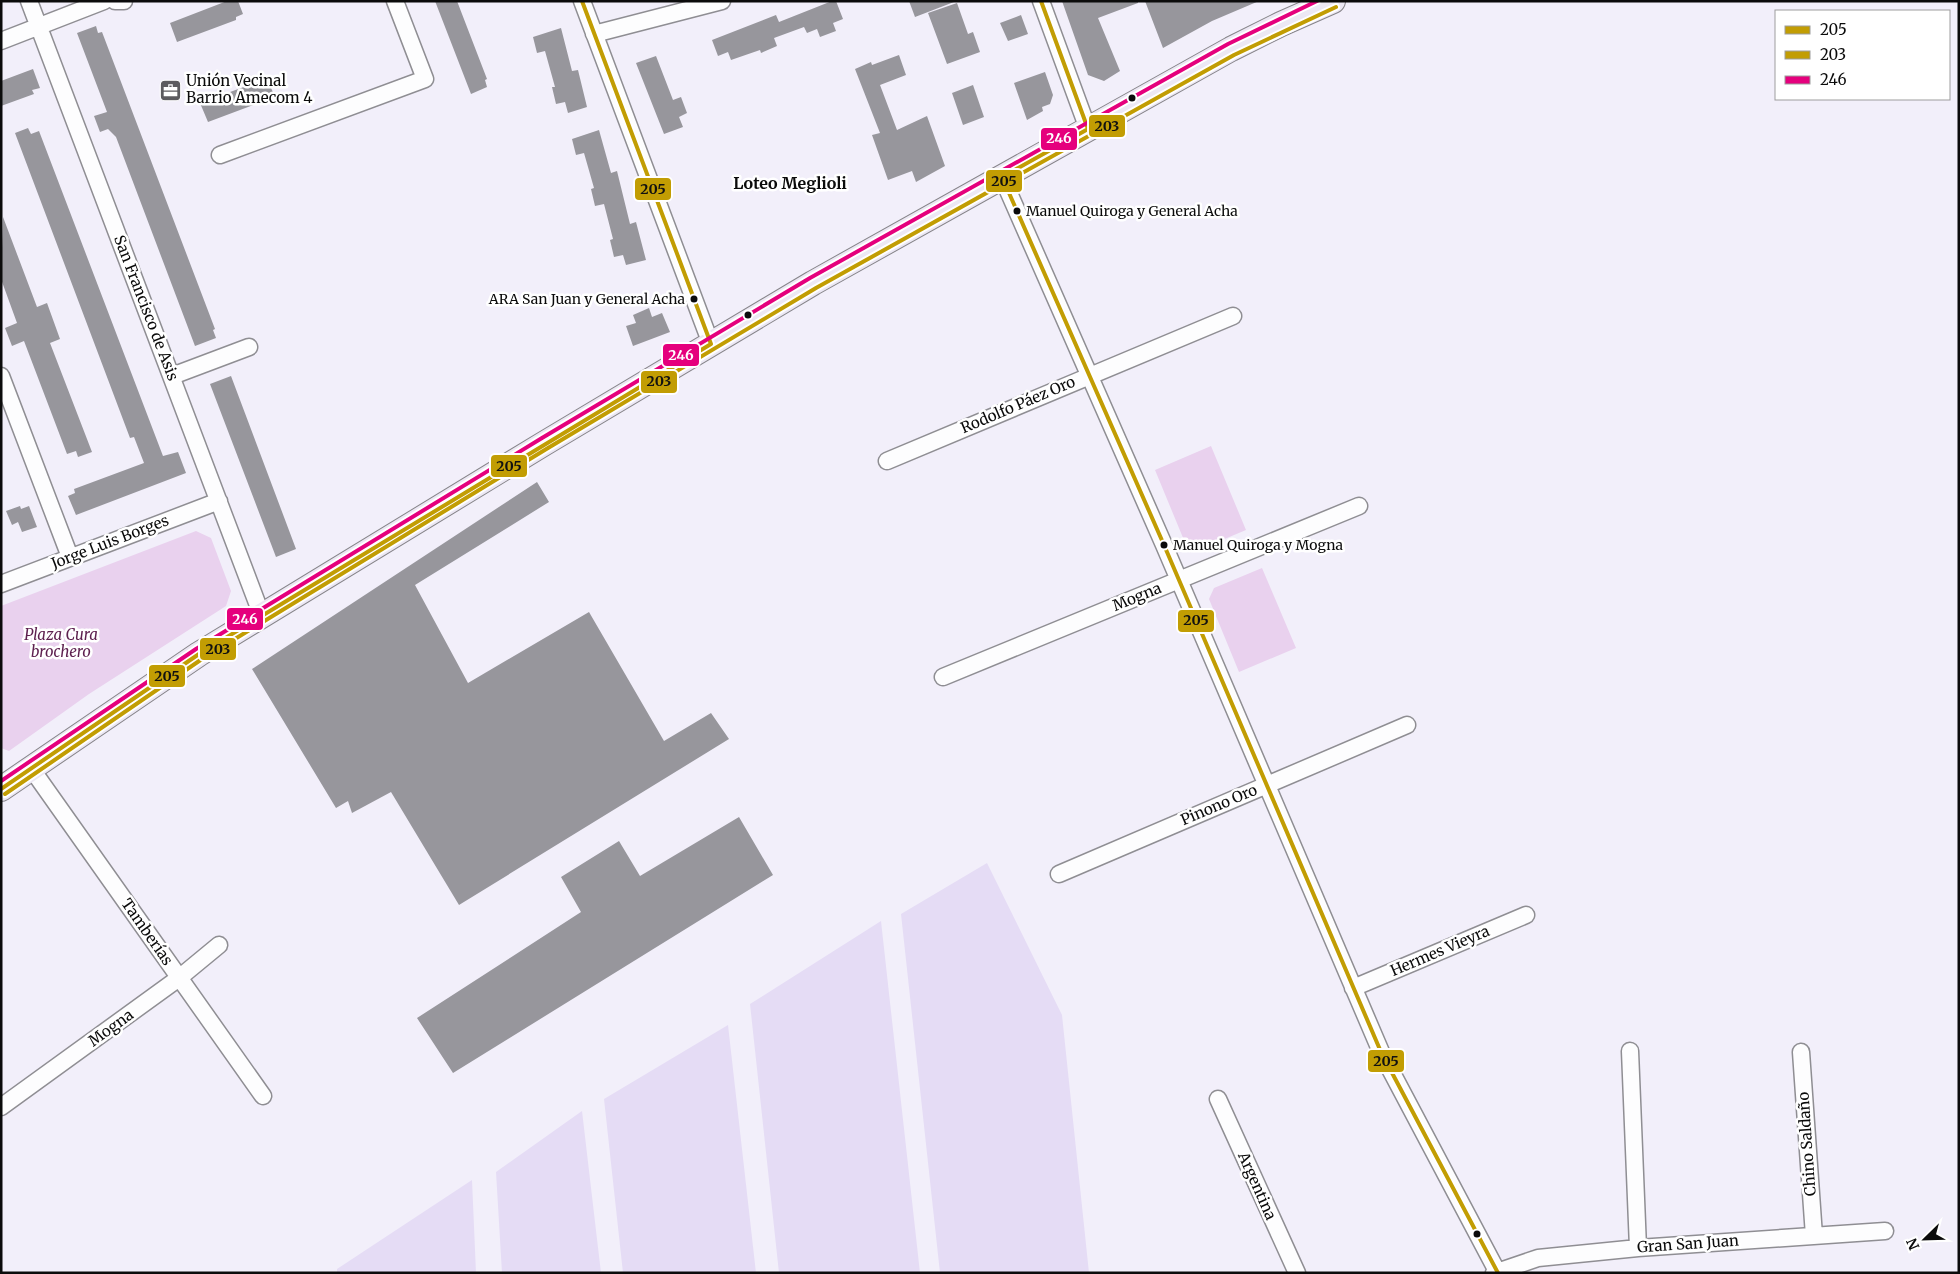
<svg xmlns="http://www.w3.org/2000/svg" width="1960" height="1274" font-family="Merriweather,serif">
<style>
.farmland{fill:#e5dcf5}
.green{fill:#e9d1ee}
.building{fill:#97969c}
.lines{fill:none;stroke-linecap:round;stroke-linejoin:round}
.minor-casing{stroke:#8f8e93;stroke-width:19}
.secondary-casing{stroke:#868489;stroke-width:26}
.minor{stroke:#fdfdfe;stroke-width:16}
.secondary{stroke:#ece8f4;stroke-width:24}
.bus-1-casing{stroke:#fff;stroke-width:8}
.bus-2-casing{stroke:#fff;stroke-width:8}
.bus-3-casing{stroke:#fff;stroke-width:8}
.bus-1{stroke:#c29d03;stroke-width:4}
.bus-2{stroke:#c29d03;stroke-width:4}
.bus-3{stroke:#e5007d;stroke-width:4}
.bus-dot{fill:#0b0b0b;stroke:#fff;stroke-width:2}
.labels{text-anchor:middle;stroke-width:5;stroke-linejoin:round;paint-order:stroke}
.bus-label{font-size:14px;fill:#0b0b0b;stroke:#fff;text-anchor:start}
.poi-label{font-size:15px;fill:#0b0b0b;stroke:#fff;text-anchor:start}
.street-label{font-size:15px;fill:#0b0b0b;stroke:#fff}
.park-label{font-size:15px;font-style:italic;fill:#5e2150;stroke:#fff}
.neighbourhood-label{font-size:16px;font-weight:bold;fill:#0b0b0b;stroke:#fff}
.line-badge{stroke:#fff;stroke-width:2}
.badge-label{font-size:14px;text-anchor:middle;font-weight:bold;fill:#fff}
.pale-badge-label{font-size:14px;text-anchor:middle;font-weight:bold;fill:#111}
</style>
<rect width="100%" height="100%" fill="#f2effa"/>
<path class="farmland" d="M987,863l75,152 27,258h-149l-39,-359z
M881,921l39,352h-141l-29,-269z
M728,1025l28,248h-133l-19,-174z
M582,1111l19,162h-99l-6,-101z
M472,1180l4,93h-139v-4z"/>
<path class="green" d="M1211,446l35,84 -50,21 -10,-6 -31,-75z
M196,531l15,7 20,53 -5,15 -137,88 -80,57 -8,-3v-142z
M1262,568l34,80 -57,24 -30,-73 5,-11z"/>
<path class="building" d="M227,1h11l5,13 -7,3v3l-59,22 -7,-19z
M435,1h22l30,78 -2,1 2,7 -16,7z
M832,1h4l7,18 -10,4 3,8 -16,6 -3,-8 -10,4 -3,-6 -30,11 3,8 -16,7 -1,-3 -29,10 -3,-8 -10,4 -6,-16 64,-25 3,7z
M909,1h44l1,1 -39,15z
M1062,1h76v2l-40,15 22,53 -16,10 -16,-6z
M1145,1h114l-47,20 -49,27z
M957,3l11,31 5,-2 7,20 -33,12 -19,-51z
M1021,15l7,19 -20,7 -8,-18z
M96,26l2,7 4,-1 113,297 -2,1 3,8 -21,8 -79,-209 -8,-8 -8,3 -6,-16 13,-4 -30,-79z
M561,28l11,43 6,-1 9,37 -19,6 -3,-11 -9,2 -4,-17h3l-10,-36 -8,2 -4,-16z
M899,55l7,20 -26,10 17,45 30,-14 18,50 -29,16 -4,-11 -24,9 -16,-45 8,-2 -25,-64 16,-7 1,3z
M656,56l17,44 8,-3 6,16 -8,4 4,10 -19,7 -28,-71z
M33,69l7,19 -8,2 2,4 -33,12v-25z
M1045,72l8,23 -3,9 -8,3 1,4 -16,9 -13,-37z
M260,81l1,2 7,-2 7,16 -67,25 -8,-19z
M973,85l11,32 -21,8 -11,-32z
M28,128l3,6 8,-3 124,325 15,-4 8,21 -110,42 -8,-19 7,-3 -1,-4 70,-26 -10,-26 -4,1 -115,-305z
M599,130l12,43 6,-2 13,53 6,-2 10,38 -20,5 -3,-10 -9,2 -4,-17 3,-1 -9,-35 -9,2 -4,-17 3,-1 -10,-35 -8,2 -4,-16z
M3,217l34,90 10,-4 13,36 -10,4 42,109 -14,5 -2,-6 -9,3 -43,-113 -12,5 -7,-18 12,-5 -16,-44z
M649,308l3,9 10,-4 8,19 -37,14 -7,-20 10,-3 -3,-8z
M231,376l65,173 -20,8 -66,-173z
M537,482l12,20 -134,83 53,98 121,-71 75,129 47,-28 18,26 -270,166 -68,-113 -39,21 -4,-12 -12,7 -84,-139z
M20,506l1,3 8,-3 8,21 -15,5 -4,-10 -6,3 -6,-14z
M739,817l34,58 -320,198 -36,-55 164,-106 -20,-35 58,-36 21,35z"/>
<g class="lines">
<defs>
<path id="minor" d="M29,1l233,615
M115,1h9
M582,1l129,343
M1041,1l47,128
M594,34l128,-33
M1,41l103,-40
M220,155l205,-76 -30,-78
M1002,177l162,368 217,507 117,221
M1,376l69,181
M172,376l77,-29
M887,461l346,-145
M1,584l218,-83
M943,677l416,-171
M31,768l232,328
M1059,874l348,-149
M1353,988l173,-73
M1630,1051l8,197
M1801,1052l13,184
M1218,1099l79,174
M1,1107l178,-129 40,-33
M1494,1273l44,-15 100,-10 247,-17"/>
<path id="secondary" d="M1,789l198,-135 346,-211 268,-160 418,-234 50,-25 52,-23"/>
</defs>
<use href="#minor" class="minor-casing"/>
<use href="#secondary" class="secondary-casing"/>
<use href="#minor" class="minor"/>
<use href="#secondary" class="secondary"/>
<defs>
<path id="bus-1" d="M1041,1l47,128 -86,48 162,368 217,507 117,221
M1,789l198,-135 512,-310 -129,-343"/>
<path id="bus-2" d="M5,794l197,-135 346,-211 268,-160 418,-233 102,-48"/>
<path id="bus-3" d="M1,781l195,-132 346,-211 268,-160 418,-234 89,-43"/>
</defs>
<use href="#bus-1" class="bus-1-casing"/>
<use href="#bus-2" class="bus-2-casing"/>
<use href="#bus-3" class="bus-3-casing"/>
<use href="#bus-1" class="bus-1"/>
<use href="#bus-2" class="bus-2"/>
<use href="#bus-3" class="bus-3"/>
</g>
<defs>
<symbol id="office-square" viewBox="-11 -11 22 22"><rect x="-9" y="-9" width="18" height="18" rx="4" fill="#5c5b5f" stroke="#fff"/><path d="M-6-3h4V-5.5h4V-3h4V5H-6ZM-1-4.5V-3h2v-1.5ZM-6 0V1H6V0Z" fill="#fff"/></symbol>
</defs>
<g fill-rule="evenodd">
<use href="#office-square" x="158" y="78" width="25" height="25"/>
</g>
<g class="bus-dot">
<circle cx="1132" cy="98" r="4.5"/>
<circle cx="1017" cy="211" r="4.5"/>
<circle cx="694" cy="299" r="4.5"/>
<circle cx="748" cy="315" r="4.5"/>
<circle cx="1164" cy="545" r="4.5"/>
<circle cx="1477" cy="1234" r="4.5"/>
</g>
<g class="labels">
<g class="bus-label">
<text x="1026" y="216">Manuel Quiroga y General Acha</text>
<text x="685" y="304" text-anchor="end">ARA San Juan y General Acha</text>
<text x="1173" y="550">Manuel Quiroga y Mogna</text>
</g>
<g class="poi-label">
<text x="186" y="86">Unión Vecinal<tspan x="186" dy="17">Barrio Amecom 4</tspan></text>
</g>
<g class="street-label">
<text transform="translate(146 308) rotate(69)" y="5">San Francisco de Asis</text>
<text transform="translate(1018 405) rotate(-23)" y="5">Rodolfo Páez Oro</text>
<text transform="translate(110 542) rotate(-21)" y="5">Jorge Luis Borges</text>
<text transform="translate(1137 597) rotate(-22)" y="5">Mogna</text>
<text transform="translate(1219 805) rotate(-23)" y="5">Pinono Oro</text>
<text transform="translate(147 932) rotate(55)" y="5">Tamberías</text>
<text transform="translate(1440 951) rotate(-23)" y="5">Hermes Vieyra</text>
<text transform="translate(111 1028) rotate(-36)" y="5">Mogna</text>
<text transform="translate(1807 1144) rotate(-94)" y="5">Chino Saldaño</text>
<text transform="translate(1257 1186) rotate(66)" y="5">Argentina</text>
<text transform="translate(1688 1244) rotate(-4)" y="5">Gran San Juan</text>
</g>
<g class="park-label">
<text x="61" y="640">Plaza Cura<tspan x="61" dy="17">brochero</tspan></text>
</g>
<g class="neighbourhood-label">
<text x="790" y="189">Loteo Meglioli</text>
</g>
</g>
<g class="line-badge">
<rect x="1088" y="114" width="38" height="24" rx="5" fill="#c29d03"/>
<rect x="1040" y="127" width="38" height="24" rx="5" fill="#e5007d"/>
<rect x="985" y="169" width="38" height="24" rx="5" fill="#c29d03"/>
<rect x="634" y="177" width="38" height="24" rx="5" fill="#c29d03"/>
<rect x="662" y="343" width="38" height="24" rx="5" fill="#e5007d"/>
<rect x="640" y="370" width="38" height="24" rx="5" fill="#c29d03"/>
<rect x="490" y="454" width="38" height="24" rx="5" fill="#c29d03"/>
<rect x="226" y="607" width="38" height="24" rx="5" fill="#e5007d"/>
<rect x="1177" y="609" width="38" height="24" rx="5" fill="#c29d03"/>
<rect x="199" y="637" width="38" height="24" rx="5" fill="#c29d03"/>
<rect x="148" y="664" width="38" height="24" rx="5" fill="#c29d03"/>
<rect x="1367" y="1049" width="38" height="24" rx="5" fill="#c29d03"/>
</g>
<g class="badge-label">
<text x="1059" y="143">246</text>
<text x="681" y="360">246</text>
<text x="245" y="624">246</text>
</g>
<g class="pale-badge-label">
<text x="1107" y="131">203</text>
<text x="1004" y="186">205</text>
<text x="653" y="194">205</text>
<text x="659" y="386">203</text>
<text x="509" y="471">205</text>
<text x="1196" y="625">205</text>
<text x="218" y="654">203</text>
<text x="167" y="681">205</text>
<text x="1386" y="1066">205</text>
</g>
<rect width="1960" height="1274" fill="none" stroke="#0b0b0b" stroke-width="5"/>
<rect x="1775" y="10" width="175" height="90" fill="#ffffff" stroke="#9d9d9d"/>
<rect x="1785" y="26" width="25" height="8" fill="#c29d03" stroke="#9d9d9d"/>
<text x="1820" y="35" font-size="15" fill="#0b0b0b">205</text>
<rect x="1785" y="51" width="25" height="8" fill="#c29d03" stroke="#9d9d9d"/>
<text x="1820" y="60" font-size="15" fill="#0b0b0b">203</text>
<rect x="1785" y="76" width="25" height="8" fill="#e5007d" stroke="#9d9d9d"/>
<text x="1820" y="85" font-size="15" fill="#0b0b0b">246</text>
<g transform="translate(1925 1239) rotate(247)" stroke="#ffffff" stroke-width="4" paint-order="stroke">
<path d="M0-4L9 19L0 12L-9 19Z" fill="#0b0b0b"/>
<text y="-8" font-size="14" font-weight="bold" text-anchor="middle" fill="#0b0b0b">N</text>
</g>
</svg>
